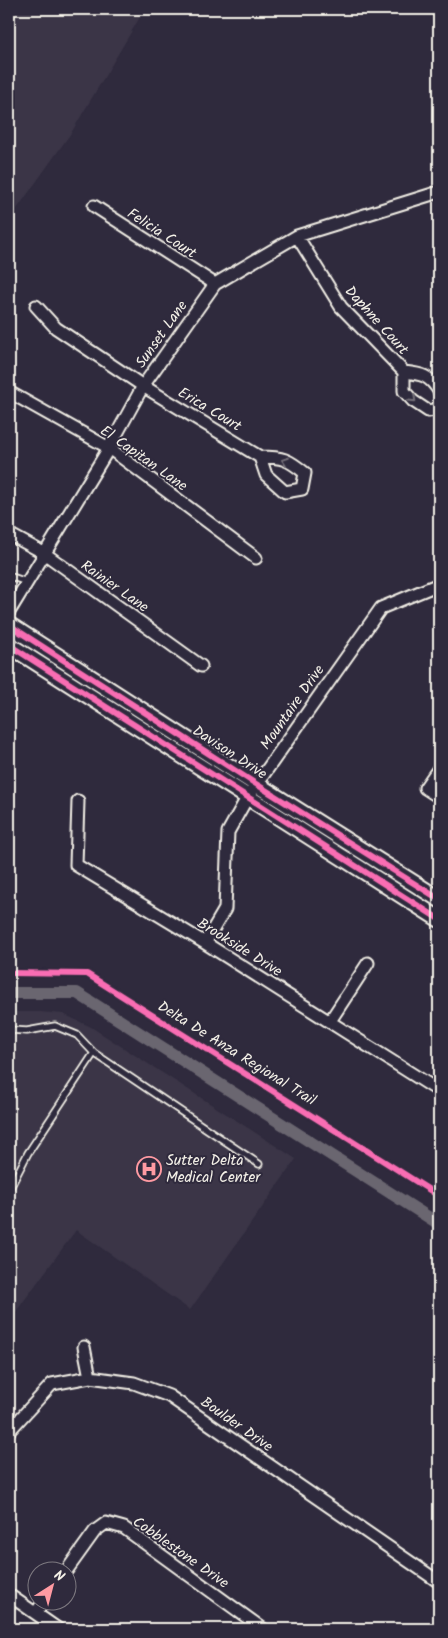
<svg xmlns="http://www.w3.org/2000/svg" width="448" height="1638" font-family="Kalam,sans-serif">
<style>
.built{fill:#3b3647}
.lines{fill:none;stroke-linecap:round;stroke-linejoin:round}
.canal{stroke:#6a6670;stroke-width:12}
.lane-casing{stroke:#f4f1e8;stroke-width:9}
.street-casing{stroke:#f4f1e8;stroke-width:15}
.secondary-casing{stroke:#f4f1e8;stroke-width:19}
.lane{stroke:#2f2a3d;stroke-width:5.5}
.street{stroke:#2f2a3d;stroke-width:11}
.secondary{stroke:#2f2a3d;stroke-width:15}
.cycleway-casing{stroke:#2f2a3d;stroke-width:9}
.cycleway{stroke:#f96db3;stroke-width:6}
.oneway{stroke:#747079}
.labels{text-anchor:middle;stroke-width:4;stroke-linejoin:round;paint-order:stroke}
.street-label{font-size:15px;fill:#f4f1e8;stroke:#2f2a3d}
.poi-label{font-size:15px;fill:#f4f1e8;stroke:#2f2a3d;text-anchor:start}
</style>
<rect width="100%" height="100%" fill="#2f2a3d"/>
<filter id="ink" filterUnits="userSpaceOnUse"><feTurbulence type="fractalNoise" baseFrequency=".02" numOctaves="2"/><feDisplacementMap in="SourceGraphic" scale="10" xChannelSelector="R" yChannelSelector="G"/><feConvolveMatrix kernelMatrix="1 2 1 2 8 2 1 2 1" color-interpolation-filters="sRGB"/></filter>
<g filter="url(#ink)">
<path class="built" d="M9,9h133l1,3 -72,121 -62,87z
M9,1012h31l23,2 28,13 205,132 -106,151 -114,-80 -67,91z"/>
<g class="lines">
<path class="canal" d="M9,993h68l362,231"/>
<defs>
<path id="lane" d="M9,576l18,6
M9,1030l18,1 28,-5 22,9 17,18 165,111
M9,1190l19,-37 66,-100"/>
<path id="street" d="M94,206l121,78
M297,236l44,71 63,65c18,2 25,3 35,19
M36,306l20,22 87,58 117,71c23,0 28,2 45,16l-3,16 -17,3 -19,-17 -6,-18
M404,372v19l9,10 15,10 11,-2
M9,392l100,56 147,110
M9,534l35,19 157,113
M9,612l100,-164 34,-62 72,-102 82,-48 142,-44
M439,768l-14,20 14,9
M78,801l-2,64 129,78 234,148
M205,943l20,-34 3,-77 19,-34 134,-190 58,-24
M330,1021l38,-58
M84,1347l6,30
M9,1431l43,-47 38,-7 44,6 35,13 270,186
M67,1570l28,-39 11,-8 18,5 139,101
M9,1595l49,34
M36,1613l9,-13"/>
<path id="secondary" d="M9,625l247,159 183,115
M9,645l430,274"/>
</defs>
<use href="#lane" class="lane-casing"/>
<use href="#street" class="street-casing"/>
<use href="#secondary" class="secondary-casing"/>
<use href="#lane" class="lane"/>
<use href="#street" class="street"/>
<use href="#secondary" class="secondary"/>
<defs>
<path id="cycleway" d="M9,625l247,159 183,115
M9,645l430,274
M9,973l78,1 352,222"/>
</defs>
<use href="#cycleway" class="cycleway-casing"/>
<use href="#cycleway" class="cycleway"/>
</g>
<defs><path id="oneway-chevron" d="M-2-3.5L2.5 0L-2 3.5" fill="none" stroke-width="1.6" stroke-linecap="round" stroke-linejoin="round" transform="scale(1.25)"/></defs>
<g class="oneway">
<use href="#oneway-chevron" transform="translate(413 399) rotate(43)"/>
<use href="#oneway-chevron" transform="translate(285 461) rotate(-160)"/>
</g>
</g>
<defs>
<symbol id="hospital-ring" viewBox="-11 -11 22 22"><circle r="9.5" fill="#2f2a3d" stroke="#ff9aa2" stroke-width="1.5"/><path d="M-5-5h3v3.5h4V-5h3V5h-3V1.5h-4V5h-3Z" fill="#ff9aa2"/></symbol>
</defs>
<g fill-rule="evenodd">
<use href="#hospital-ring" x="135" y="1155" width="28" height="28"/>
</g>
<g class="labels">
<g class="street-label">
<text transform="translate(162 233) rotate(33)" y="5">Felicia Court</text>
<text transform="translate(377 320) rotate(48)" y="5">Daphne Court</text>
<text transform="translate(161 334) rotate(-55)" y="5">Sunset Lane</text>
<text transform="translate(210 409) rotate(31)" y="5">Erica Court</text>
<text transform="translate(144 458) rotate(35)" y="5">El Capitan Lane</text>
<text transform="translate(115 586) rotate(35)" y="5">Rainier Lane</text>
<text transform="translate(292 707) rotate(-55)" y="5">Mountaire Drive</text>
<text transform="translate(230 752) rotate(33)" y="5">Davison Drive</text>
<text transform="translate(240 947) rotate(32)" y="5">Brookside Drive</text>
<text transform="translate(237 1053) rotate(32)" y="5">Delta De Anza Regional Trail</text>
<text transform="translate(237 1424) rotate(35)" y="5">Boulder Drive</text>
<text transform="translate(181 1552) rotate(35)" y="5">Cobblestone Drive</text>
</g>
<g class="poi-label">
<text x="166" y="1165">Sutter Delta<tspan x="166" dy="17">Medical Center</tspan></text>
</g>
</g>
<rect width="448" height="1638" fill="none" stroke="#2f2a3d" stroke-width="30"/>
<rect x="15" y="15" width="418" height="1608" fill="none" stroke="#f4f1e8" stroke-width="2" filter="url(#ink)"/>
<g transform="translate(52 1586) rotate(36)"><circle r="24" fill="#2f2a3d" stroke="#7e7a81"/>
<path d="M0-4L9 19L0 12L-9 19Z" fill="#ff9aa2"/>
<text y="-8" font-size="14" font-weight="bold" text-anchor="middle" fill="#f4f1e8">N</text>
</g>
</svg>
